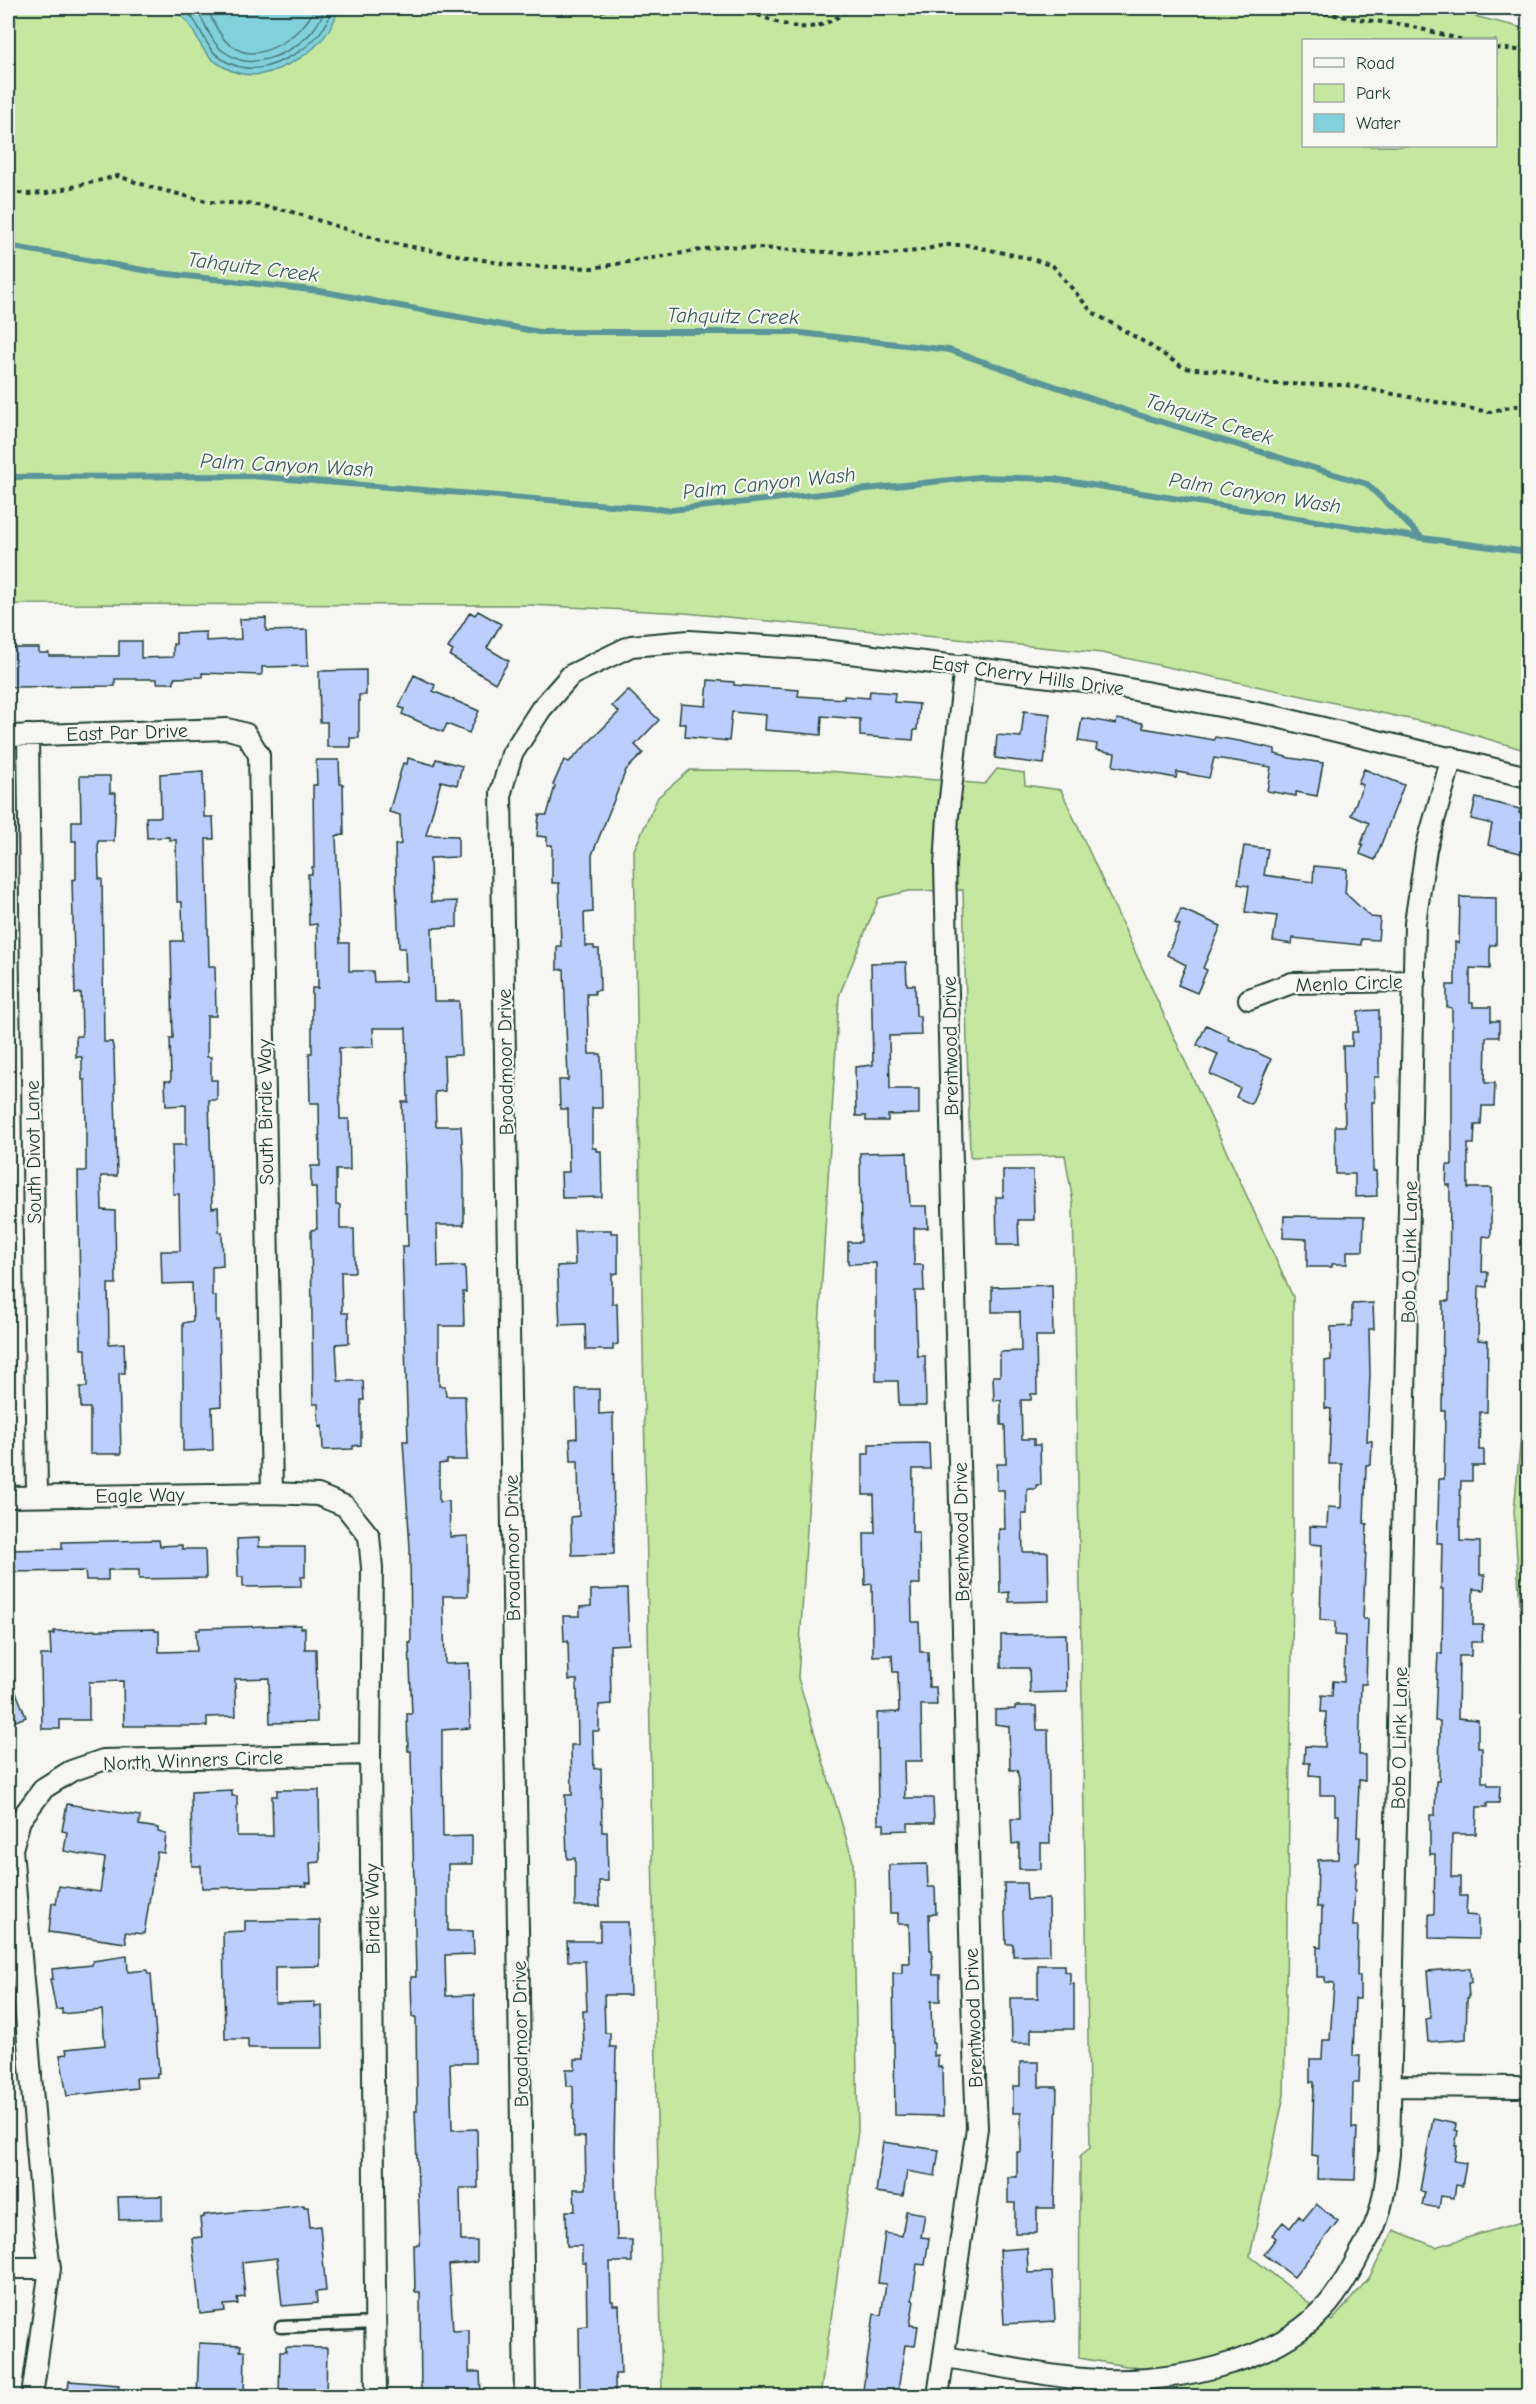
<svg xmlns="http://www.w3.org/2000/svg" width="1536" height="2404" font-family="'Comic Neue',sans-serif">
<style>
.green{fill:#c5e7a0;stroke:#72926a;stroke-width:1.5;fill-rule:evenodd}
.water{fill:#81d1dc;stroke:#5a9699;stroke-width:1.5}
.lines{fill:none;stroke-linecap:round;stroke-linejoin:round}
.shore{stroke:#467877;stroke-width:1.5}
.stream{stroke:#5a9699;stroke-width:6}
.building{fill:#bccefe;stroke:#1f3d34;stroke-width:1.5}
.service-casing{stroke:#1f3d34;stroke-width:15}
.minor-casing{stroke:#1f3d34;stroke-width:24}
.path{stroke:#1f3d34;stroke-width:4;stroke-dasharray:4.5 4.5;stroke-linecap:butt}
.service{stroke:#f6f6f2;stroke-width:10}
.minor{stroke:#f6f6f2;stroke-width:20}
.labels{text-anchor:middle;stroke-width:4.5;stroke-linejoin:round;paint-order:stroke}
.street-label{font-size:20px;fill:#1f3d34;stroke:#f6f6f2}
.water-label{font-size:21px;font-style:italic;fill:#335b56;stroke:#f6f6f2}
</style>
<rect width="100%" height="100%" fill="#f6f6f2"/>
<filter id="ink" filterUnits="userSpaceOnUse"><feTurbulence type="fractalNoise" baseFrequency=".0167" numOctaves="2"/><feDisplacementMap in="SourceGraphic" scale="12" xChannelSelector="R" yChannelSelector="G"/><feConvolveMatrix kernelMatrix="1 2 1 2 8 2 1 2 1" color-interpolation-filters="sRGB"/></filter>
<g filter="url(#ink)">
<path class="green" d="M9,8h1431l88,21v722l-77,-23 -349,-75 -417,-40 -155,-8 -522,-1v-589zM1304,40h192v106h-192z
M997,769l27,4 1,12 36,5 232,507v293l-9,505 -34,161 82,65 37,-43 25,-48 42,17 92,-27v176h-388l-2,-28 -59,-10 1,-202 10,-8 -17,-945 -8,-48 -95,2 -7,-267 -54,1 -30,7 -40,98 -41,682 55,183 5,270 -38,265h-158l-28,-1546 24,-53 32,-27 137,1 158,13z
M1528,953v744l-3,-12 -11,-174 9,-98 1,-433z"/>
<path class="water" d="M167,8h171c-3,20 -20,39 -38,50 -26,15 -49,25 -78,8 -5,-3 -10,-6 -14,-11 -17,-20 -13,-36 -41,-47z"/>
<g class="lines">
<path class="shore" d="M182,8c15,10 19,27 29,41 4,6 9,8 14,12 25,14 47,6 70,-7 17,-10 34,-27 37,-46
M195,8c10,12 15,34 28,43 6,4 14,9 21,10 30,4 75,-23 80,-53
M206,8c7,10 12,28 22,35 5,3 11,8 16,9 26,6 62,-22 71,-44"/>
<path class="stream" d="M8,246l152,27 160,18 219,41h253l157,18 193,66 225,68 55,54
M8,477l243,-1 420,34 308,-33 75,2 368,59 106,14"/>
</g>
<path class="building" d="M478,611l23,13 -14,24 22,13 -14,22 -45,-27 3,-5 -5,-3 22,-36 5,3z
M266,618v13l41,-1 1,36 -46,1v8l-60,-2v4l-28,1v5h-17v-4h-42v7l-107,1v-39h31v5h10v3h70v-15h22v17l32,-1v-13h3v-11l30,-1v9l35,-2 -1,-20z
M366,670v25h-7v43h-9l1,9h-24v-25h-7l-1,-51z
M414,675l21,10 -2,6 46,20 -10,22 -22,-9 -4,8 -41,-18 2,-5 -5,-2z
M708,680l26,2v3l65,5 -1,6 46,3v-3l25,2 1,-7 25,2 -1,9 25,2 -2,26h-3l-1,10 -53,-4v-17l-38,-3 -1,19 -56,-5 1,-15 -34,-3 -3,29 -44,-4 1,-13h-7l2,-20 25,2z
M628,690l31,30 -24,25 8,8 -17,17 -34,85 1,57 -9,1 1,33h9v3h5l1,41 -6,1 1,3h-8l2,60h12l1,54h-10v40h4v3h5l1,46 -40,1 -1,-26h8l-1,-63h-8l-1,-29h9l-4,-111 -7,1v-24h4l-2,-63h-7v-38h-5v-8l-10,-1 2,-21h8l8,-29 -2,-1 11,-25 5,2 50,-50 -7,-6z
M1024,711l26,3 -6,50 -49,-6 2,-23 24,2z
M1082,718l34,6 1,-5 26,4v5l71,12 1,-3 24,4 36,8v5l15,4 33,5 -6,33 -21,-4v4l-29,-5 4,-24 -36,-6 -21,-3 -5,20 -32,-6 -1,6 -63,-12 2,-13 -19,-3 1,-6 -19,-3z
M408,758l26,7 2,-6 26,7 -5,19 -16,-4 -15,54 32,1v21l-28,1 1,44 26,-1v26l-25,1 1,46 1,27h25l2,54 -17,1 1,35 -10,1 1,34h25l3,45v54h-27l1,42 27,-1 1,26h-3l1,34h-25v60h6l1,10h19l2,64h-20v3l-8,1v38l10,-1 1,36 18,-1v60h-25l2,68 24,-1 1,65 -28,2v26l1,81 29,-1v28h-24v67h25l1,23 -29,1 1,41 28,-1 1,68h-25l2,67 25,-1 1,59h-18l1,53h16v21l-28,3 4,66 16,-1v42h11l1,23 -25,2h-35l-1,-105h-5l-1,-47h5l1,-5 -5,-129h2l-1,-94h-4l-1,-40h5l-5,-226h-3l-1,-37h5l-3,-71h2l-1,-95 -7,-107h5l-6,-195h6l-1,-33h-2l-3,-111h6l-2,-74h-33l1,19 -35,1 1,71h9l1,51h-14v35h4v24h14l1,43h-14l1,41h6l1,30 -13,1 2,37h25l1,19h-3v45l-8,1v3l-30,1 -1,-24 -3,1 -1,-23h-5l-2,-174 6,-1 -1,-42h-5v-21h9l-1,-63h-9l-1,-50h3v-65h6l-1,-64 -8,1 -1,-51h4v-7h2l-1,-82h4l-1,-25h23l1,24h3l1,51 -8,1 4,107h9v28h24l1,11 32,-1 -1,-33h-6l-3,-67 -1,-36 6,-1 -1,-29 -11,-3 14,-49 4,1z
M1364,769l40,16 -29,75 -15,-6 3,-9 -2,-1 8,-21 -18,-8 12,-30 -5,-2z
M203,771l1,46h9l1,22h-8l3,127h6l1,50h-9v41h4v23h6v20h-8l3,108 6,-1 1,25h3l1,34 -11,1v29h4v25h3l2,85 -9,1 1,43 -30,1v-128l10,-2 -1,-38 -30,1 -1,-33h19l-1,-57h-6l-1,-49h14v-40l-20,1 -1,-25h6l-1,-43h3l-2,-97h12l-1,-39h-5l-1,-62h-7v-3l-22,1 -1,-21h15l-1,-43z
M80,776h30v17h6l-2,48h-16l1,38h3l2,163h8l2,10 3,124h-16l1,34 13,1 1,73h-8l1,60 15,-1 1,30h-6l2,81h-31v-46h-9l-1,-21h7l-1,-38h-5l-3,-178h8v-45l-1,-46h-3v-23h-6v-21h6l-1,-43 -6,1 -3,-114 4,-1v-38h-4v-20h9z
M1476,798l44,11 -1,4 9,3v39l-40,-10 4,-21 -21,-5z
M1244,846l24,3 -4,26 49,7 1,-16 33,3 -2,24 26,24 9,1 -2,22 -17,-1v6l-68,-7 -1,6 -19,-3 4,-25 -32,-4 4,-26 -11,-2z
M1460,897l36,1v47h-6v24l-20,-1v35h3v4h18v14h8v16h-13l-1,46h10l-1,23h-12l-1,19h-6l-1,19h-6v44h23v49l-8,-1 -1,36h6l-1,15 -8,-1 -1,54 10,1 -1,71h-7l-1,38h5v16h-12v15h-11l-1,20v40l20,1v33h5l-1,15 -11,-1v36h10l-1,17h-11v14h-12l-1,62 20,2v28h4v34h5l1,3h12l-1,18h-12v4h-10l-1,27h-24l-1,43h9v19h7l-1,19 12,1v23l-49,-1v-24h5l1,-60h-5v-39h5l1,-34h3l1,-60h-5l1,-26 2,-42 4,1 1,-65h-2l1,-46h-5l1,-25 1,-39h5l1,-68h-3l1,-110h6l1,-116h-4l1,-20h5v-157l-5,-1v-22h8v-43l4,1z
M1181,909l40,17 -18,42 4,2 -10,23 -19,-8 8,-20 -19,-10 13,-30 -5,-2z
M906,962l1,23h8l1,31h4l1,19 -32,1 1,53h29v25l-31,1v6h-22v-5h-10l-1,-49 18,-2 -2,-102z
M1379,1010v67h-5l1,25h-3l1,69h3l1,25 -22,1v-23h-19l-1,-48h10l-2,-80h9v-14h6v-21z
M1206,1025l23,11 -1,3 43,20 -20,45 -15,-7 4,-9 -30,-14 8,-20 -21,-9z
M907,1152l3,54h17l1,22h-14v37h9l1,26h-9l1,40 1,25h8l1,50h-27l-1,-25h-22v-118l-28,1v-22h13l-1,-89z
M1003,1170h30l1,50h-16l1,25h-22l-1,-48h7z
M1284,1216l80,1 -1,34h-16v13h-15v3h-25v-28l-24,-1z
M574,1230h37v3h7v40l-6,1v30l5,-1 1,41 -5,1v5h-27l-1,-26 -25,1 -3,-59 18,-1z
M1052,1285l1,51h-17l1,58h-6v6h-10l1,39h12v6h6l1,40h-5v4h-9v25h-5l1,38h25l1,49 -40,1v-10l-9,1 -1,-64h6l-1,-39h-7v-26h9l-1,-39h-4v-25l-7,1 -1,-25h7v-24l21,-1 -1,-39h-28v-25z
M1373,1303l1,26h-5l1,46 -3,66h5l-1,24h-5l-2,58 3,1 -4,95h5l-2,65h-5l-2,71h6v26l-6,-1 -2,57h3l-1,25h-3l-3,64h5l-1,50h3v23h-5l-2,57h7l-1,27h-6l-1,45h5l-2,52 -38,-1 1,-23 -6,-1 2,-73h-4v-23h12l1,-19h7l4,-57 -9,-1v-5h-8v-31l4,1 1,-40h-5l1,-47 20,-1 1,-44h-4v-20h-15v-19l-11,-1 1,-12h-6l1,-17 20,1 1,-35h-5l1,-17 10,1 1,-15 11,1 1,-46 -10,-1v-14l-15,-1 2,-75 -12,-1v-18l17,1 1,-20 13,1 1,-44h-13l2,-55 -6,-1v-47l6,-1v-33l21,-1v-22z
M576,1389h23v25l14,-1 1,141 -42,1 -1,-38 8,-1 -1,-55h-7l-1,-22 7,-1z
M929,1443l1,26h-17l-1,63h7l1,52h-9l1,38h7l1,30h8l1,35h7l1,18h-16l1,56h-18l1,37h28l1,25h-26v7l-24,1v-7h-6l-1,-111 22,-1 -1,-40h-5l-1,-17 -19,1 -1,-72 -7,1 -1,-52h11l-1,-38h-11v-41h6v-10z
M259,1538v9h46v30h-4v9l-58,1v-10h-5l-1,-38z
M159,1540l1,6 22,-1v4h23l1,29 -67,1v-9h-31v10h-22l-1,-9 -77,1v-22l54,-1v-7z
M627,1589l2,55 -19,1 1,59 -12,1v26h-6l1,38 7,-1 1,64h5l1,49h-9l1,25h-25v-48l-8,1 -2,-64h7l-1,-50h7l-1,-65h-8l-1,-39 -4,1 -1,-26h17v-9l11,-1v-16z
M301,1625v3h4v21h11l1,73 -47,1 -1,-45 -34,1 1,37 -29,1v9h-83l-1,-45 -34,1v38h-29v9h-18l-1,-74h10l-1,-21h4v-3l101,-2v2h4v21l38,-1 -1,-21h4v-2z
M1066,1634l1,58 -37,1 -1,-25h-28v-33z
M8,1672l18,45 -18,7z
M1015,1706h21l1,24h11l2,113h-9v26h-22v-26l-7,1 -1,-25h9l-1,-39 -2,-10h-7l-1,-44 -14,-2v-14l20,-1z
M232,1790v6h5v40h36l-1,-40h5v-6h42l1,72 -10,1 1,20h-5l1,3 -105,2 -1,-22h-9l-1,-74z
M67,1804l73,12 -1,9 19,3v4l8,2 -2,19 -7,-1 -13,82 -19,-2 1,11 -77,-11 3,-29 4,1 3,-18 41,6 5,-34 -41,-7 3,-19 -5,-1z
M927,1864l1,23h7l1,27h-7l1,36h2l1,25h7v26h-9l1,42h2v13l4,-1v12h4l1,49 -48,-1 -2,-142h9v-10h8l-1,-39h-11v-11h-8l-1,-48z
M1004,1883h22l1,17 22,-1 1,56 -37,1v-12h-7z
M320,1920v46l-45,1v36l40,-1v5l7,-1 1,42h-75v-9h-23l-2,-107 22,-1v-10z
M600,1922h28l2,73h-26l1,38h5v14h6l-2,101 3,92h15v22h-22l1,39h2v4h6l2,69h-6v23h-27v-6h-8l-1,-64 8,-1 -1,-63h-4v-17h-15l-1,-35h9l-1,-22h12l-1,-52h-11l-1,-51h-6l-1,-17h9v-10h9l-1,-48h4l-2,-50h-17l-1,-20h33z
M127,1956l1,16 19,-2 1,4h3l8,99h-2v4l-21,1 1,10 -70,8 -7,-41 7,-1 -1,-5 39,-4 -3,-35 -40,4v-5l-6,1 -6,-31h3l-1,-10 40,-4 1,-4z
M1038,1965h27v6l5,2v11h4v45h-43v14h-19l-1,-45h27z
M1470,1968l1,15h-3l1,15h-2l-1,41 -38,3 -2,-23 5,-1 -4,-47z
M1020,2062h19v25h18l-3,121h-17v25h-22v-30h-7v-26h9v-25h4v-39h-8v-27h7z
M1433,2119l23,5 -1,6 3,1 -3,15h2l-3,15 12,2 -4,23 -6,-1 -2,13 -13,-2 -2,12 -17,-3 3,-13 -5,-1z
M883,2142l56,8 -4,26 -28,-5 -4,25 -27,-4z
M162,2196v23l-43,1 -1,-23z
M1316,2204l22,17 -44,56 -30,-23 12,-16 -4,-3 11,-13 7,6 9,-12 4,4z
M304,2205v2h4l2,20 10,-1 6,65 -10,1 1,11 -35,3 -5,-48 -35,4 3,35 -8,1 1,6 -14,1 1,6 -25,3 -8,-76 10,-1 -2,-19 4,-1v-2z
M906,2211l19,3 -4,23 8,1 -4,27 -8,-1 -5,36 2,1 -4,24 8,1 -3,20 -10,-1 -8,52h-35l12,-83 7,1 5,-31 -8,-1 7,-50 17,3z
M1027,2248l1,25 24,-1 3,49 -51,3 -4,-74z
M199,2343l42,2 -1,6h5l-1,46h-47z
M286,2347l41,1 -1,49h-47l1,-45h6z
M69,2381l50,4 -1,12h-51z"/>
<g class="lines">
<defs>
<path id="service" d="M281,2327l95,-4"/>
<path id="minor" d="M28,735l9,761
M8,736l220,-7 18,5 13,21 13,738
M1249,999l43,-16 123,-2
M8,1497l264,-4 46,2 27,11 24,30 3,32 -2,186 6,642
M1391,2086l127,1
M8,2268h42
M945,2357c46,7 93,18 139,22 78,7 192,-13 245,-76 12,-15 22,-32 31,-50 5,-9 11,-18 15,-28 9,-22 11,-47 14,-71l26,-1231 11,-74 26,-92
M32,2396l18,-128 -7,-48 -31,-371 8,-29 24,-32 27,-17 32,-11 267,-6
M525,2396l-24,-1604 11,-38 29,-45 30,-34 60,-29 58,-5 126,8 277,33 181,34 255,61
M938,2396l39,-268 -6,-155 -26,-1107 3,-50 17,-151"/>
</defs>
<use href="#service" class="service-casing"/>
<use href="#minor" class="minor-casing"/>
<path class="path" d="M529,8c31,5 62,5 94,0
M741,8c41,16 69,34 109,0
M1298,8l59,11 49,6 57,15
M1496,48l32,3
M8,178l3,7 -3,8
M9,192l20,2 18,-1 71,-17 32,11 60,15 41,2 38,7 97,31 130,24 76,2 133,-22 153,9 39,-4 28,-6h22l65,14 21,7 39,46 59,34 33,22 36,3 49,13 77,1 143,27 26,-6h13"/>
<use href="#service" class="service"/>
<use href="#minor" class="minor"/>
</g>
</g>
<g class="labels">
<g class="street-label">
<text transform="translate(1028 675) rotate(8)" y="7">East Cherry Hills Drive</text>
<text transform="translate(127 732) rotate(-2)" y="7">East Par Drive</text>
<text transform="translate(1349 983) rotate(-2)" y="7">Menlo Circle</text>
<text transform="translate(950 1046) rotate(-91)" y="7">Brentwood Drive</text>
<text transform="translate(505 1062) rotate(-91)" y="7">Broadmoor Drive</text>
<text transform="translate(265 1112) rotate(-91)" y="7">South Birdie Way</text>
<text transform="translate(33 1152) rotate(-91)" y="7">South Divot Lane</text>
<text transform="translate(1409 1252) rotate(-89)" y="7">Bob O Link Lane</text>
<text transform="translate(140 1495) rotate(-1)" y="7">Eagle Way</text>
<text transform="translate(961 1532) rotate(-91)" y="7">Brentwood Drive</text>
<text transform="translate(512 1548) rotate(-91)" y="7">Broadmoor Drive</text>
<text transform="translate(1399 1738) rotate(-89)" y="7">Bob O Link Lane</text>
<text transform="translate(193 1760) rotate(-2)" y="7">North Winners Circle</text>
<text transform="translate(372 1909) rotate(-91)" y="7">Birdie Way</text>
<text transform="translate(973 2018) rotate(-92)" y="7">Brentwood Drive</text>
<text transform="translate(520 2034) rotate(-91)" y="7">Broadmoor Drive</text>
</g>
<g class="water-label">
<text transform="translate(253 267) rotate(7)" y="7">Tahquitz Creek</text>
<text transform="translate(733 316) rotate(1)" y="7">Tahquitz Creek</text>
<text transform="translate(1209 419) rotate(17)" y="7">Tahquitz Creek</text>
<text transform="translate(287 465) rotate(3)" y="7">Palm Canyon Wash</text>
<text transform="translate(769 483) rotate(-6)" y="7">Palm Canyon Wash</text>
<text transform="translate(1255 493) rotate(9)" y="7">Palm Canyon Wash</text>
</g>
</g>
<rect width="1536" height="2404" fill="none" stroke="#f6f6f2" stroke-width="30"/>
<rect x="15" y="15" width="1506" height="2374" fill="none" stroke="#1f3d34" stroke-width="2" filter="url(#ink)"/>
<rect x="1302" y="39" width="195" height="108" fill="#f6f6f2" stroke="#a0aca6" stroke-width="1.5"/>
<rect x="1314" y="58" width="30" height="9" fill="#f6f6f2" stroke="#a0aca6" stroke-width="1.5"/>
<text x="1356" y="69" font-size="18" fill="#1f3d34">Road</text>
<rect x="1314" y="84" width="30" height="18" fill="#c5e7a0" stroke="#a0aca6" stroke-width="1.5"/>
<text x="1356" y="99" font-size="18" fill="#1f3d34">Park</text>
<rect x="1314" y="114" width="30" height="18" fill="#81d1dc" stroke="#a0aca6" stroke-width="1.5"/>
<text x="1356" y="129" font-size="18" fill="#1f3d34">Water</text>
</svg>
